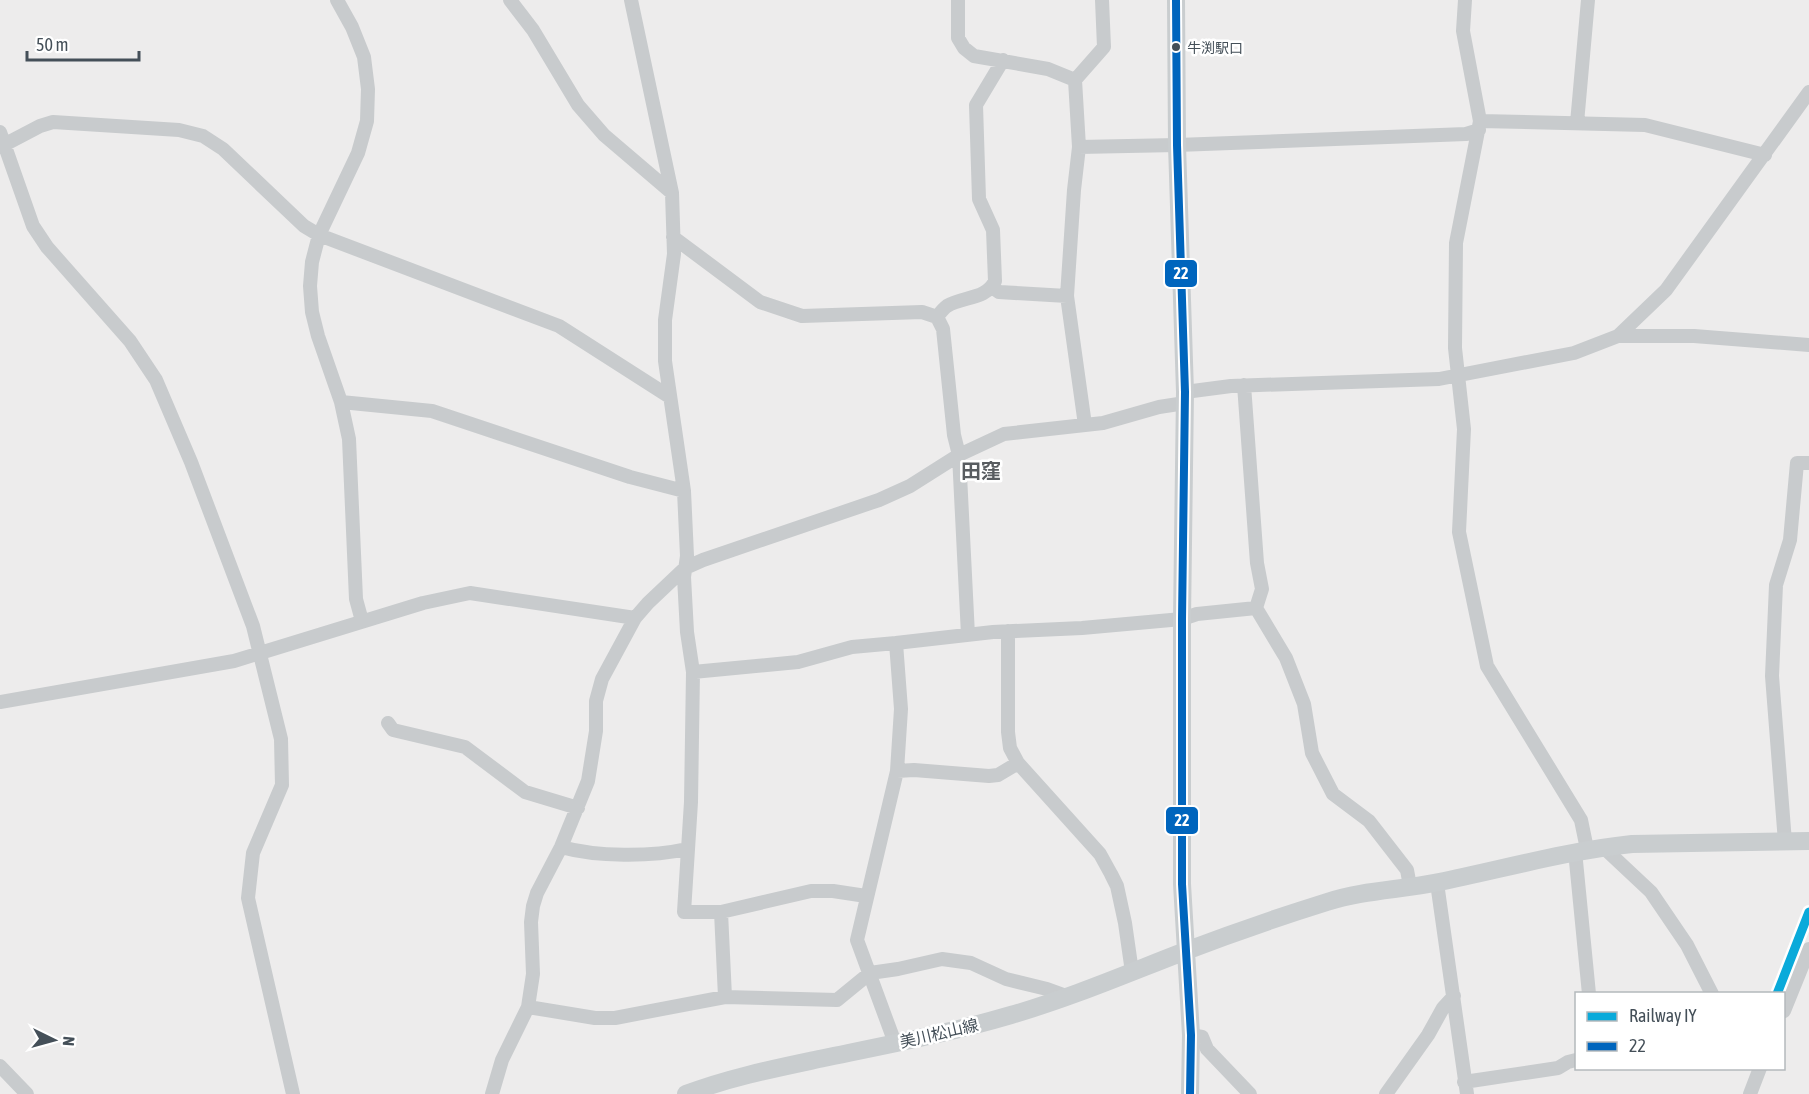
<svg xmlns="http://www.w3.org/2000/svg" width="1809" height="1094" font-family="'Asap Condensed','Noto Sans JP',sans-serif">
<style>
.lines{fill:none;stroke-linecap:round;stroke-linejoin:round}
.street{stroke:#c8cbcd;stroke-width:14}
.secondary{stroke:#c9cdcf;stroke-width:18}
.bus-1-casing{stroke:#fff;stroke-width:12}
.bus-1{stroke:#0065bd;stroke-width:8}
.rail-1-casing{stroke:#fff;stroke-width:14}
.rail-1{stroke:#0aaada;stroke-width:9}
.bus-dot{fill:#444f58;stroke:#fff;stroke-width:2}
.labels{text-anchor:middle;stroke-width:5;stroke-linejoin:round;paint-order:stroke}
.bus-label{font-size:14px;fill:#444f58;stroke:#fff;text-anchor:start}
.street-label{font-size:16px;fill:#444f58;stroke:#fff}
.quarter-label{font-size:20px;font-weight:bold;fill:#585c60;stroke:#fff}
.line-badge{stroke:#fff;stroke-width:2}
.badge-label{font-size:16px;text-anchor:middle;font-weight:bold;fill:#fff}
</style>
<rect width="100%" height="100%" fill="#edecec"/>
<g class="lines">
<path class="street" d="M337,0l15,27 12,30 4,32 -1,32 -9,32 -39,82 -7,27 -2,24 2,26 6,24 23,66 8,37 7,160 6,22
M510,0l23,30 45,75 26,30 68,58
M631,0l41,193 2,61 -9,66v41l19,130 3,65 -3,21 3,55 6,40 -2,130 -7,110h37l90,-21h22l33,5
M958,0v38l6,10 10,8 74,13 27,11
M1465,0l-2,31 17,90 -24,122 -1,105 9,81 -5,103 28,134 94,154 6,29
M1480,121l165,4 120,30
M1577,123l11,-123
M0,132l33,94 14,21 83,94 26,39 35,82 62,164 28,113 1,46 -29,68 -5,45 45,196
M0,147l40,-21 13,-4 126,8 24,6 20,13 81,77 15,9 240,91 111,71
M1079,147l98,-2 289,-11 13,-4
M673,237l87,65 42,14 120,-4 15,5 6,12 11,106 5,20 9,180
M992,287l7,5 68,4
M937,317c3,-4 7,-9 10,-11 16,-10 39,-6 48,-25l-2,-51 -14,-31 -3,-94 27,-45
M1618,336h76l115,9
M1244,385l13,178 5,26 -6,19
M1185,392l46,-6 208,-7 135,-26 44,-17 48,-46 143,-198
M341,402l91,9 198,66 54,14
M1085,425l-18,-129 7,-106 5,-43 -4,-67 29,-33 -2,-47
M1008,631v101l2,16 8,15 82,91 11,20 6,12 8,37 7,49
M693,672l105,-10 54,-15 44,-4
M0,702l234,-41 189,-58 47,-10 165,25
M388,723l5,7 72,17 60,45 53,16
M897,771l17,-1 75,6 9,-1 20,-12
M1785,842l-13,-166 4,-91 14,-45 7,-77h12
M561,847c36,10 90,10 126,2
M1603,847l48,45 36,53 25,49
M1575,851l14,143
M1437,883l30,211
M721,912l4,85
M528,1007l67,11h20l110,-21 112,3 33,-27 28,-4 44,-10 29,4 35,16 41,10 22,8
M1784,1011l25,-62
M1191,1035l11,2 5,12 43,45
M895,1043l-38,-103 40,-169 4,-62 -5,-66 97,-11 89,-4 100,-9 15,-5 59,-6 30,50 18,46 8,49 21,41 36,27 38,49 3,16
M0,1066l27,28
M1464,1082l94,-14 10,-6 8,-2
M492,1094l10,-34 26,-53 5,-33 -2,-52 2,-16 4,-13 24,-46 27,-66 8,-50v-30l6,-22 33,-61 13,-15 37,-35 18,-8 176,-60 31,-14 49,-31 45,-21 99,-11 56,-16 26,-4
M1386,1094l42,-59 15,-27 11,-12
M1750,1094l10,-26"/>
<path class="secondary" d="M1176,0l1,145 8,247 -3,227v265l9,151 -1,59
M686,1094c45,-17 91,-26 138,-36 63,-13 126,-25 187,-43 59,-17 115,-41 172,-63 47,-18 96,-35 144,-50 37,-12 74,-12 112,-20 64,-13 127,-31 193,-38l177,-3"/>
<defs>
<path id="bus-1" d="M1176,0l1,145 8,247 -3,227v265l9,151 -1,59"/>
</defs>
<use href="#bus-1" class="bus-1-casing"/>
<use href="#bus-1" class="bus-1"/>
<defs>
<path id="rail-1" d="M1777,994l32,-82"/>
</defs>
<use href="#rail-1" class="rail-1-casing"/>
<use href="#rail-1" class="rail-1"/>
</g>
<circle class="bus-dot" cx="1176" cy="47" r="5"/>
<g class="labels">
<g class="bus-label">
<text x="1187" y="53">牛渕駅口</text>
</g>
<g class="street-label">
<text transform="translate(939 1033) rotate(-13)" y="6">美川松山線</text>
</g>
<g class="quarter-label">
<text x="981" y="478">田窪</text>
</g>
</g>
<g class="line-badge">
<rect x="1164" y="259" width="34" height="29" rx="6" fill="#0065bd"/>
<rect x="1165" y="806" width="34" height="29" rx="6" fill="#0065bd"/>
</g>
<g class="badge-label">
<text x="1181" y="279">22</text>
<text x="1182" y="826">22</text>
</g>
<rect x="1575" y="992" width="210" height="78" fill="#ffffff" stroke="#b4b9bc" stroke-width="1.5"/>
<rect x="1587" y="1012" width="30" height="9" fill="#0aaada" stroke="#b4b9bc" stroke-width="1.5"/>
<text x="1629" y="1022" font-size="18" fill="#444f58">Railway IY</text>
<rect x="1587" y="1042" width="30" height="9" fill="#0065bd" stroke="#b4b9bc" stroke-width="1.5"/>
<text x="1629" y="1052" font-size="18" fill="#444f58">22</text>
<g transform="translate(54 1040) rotate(95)" stroke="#ffffff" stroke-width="4.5" paint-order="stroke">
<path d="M0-4.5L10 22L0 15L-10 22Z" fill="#444f58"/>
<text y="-9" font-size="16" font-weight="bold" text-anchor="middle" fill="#444f58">N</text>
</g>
<path d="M27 51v9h112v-9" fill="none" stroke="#444f58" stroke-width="3"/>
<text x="36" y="51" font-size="18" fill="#444f58" stroke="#ffffff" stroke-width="4.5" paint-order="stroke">50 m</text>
</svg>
